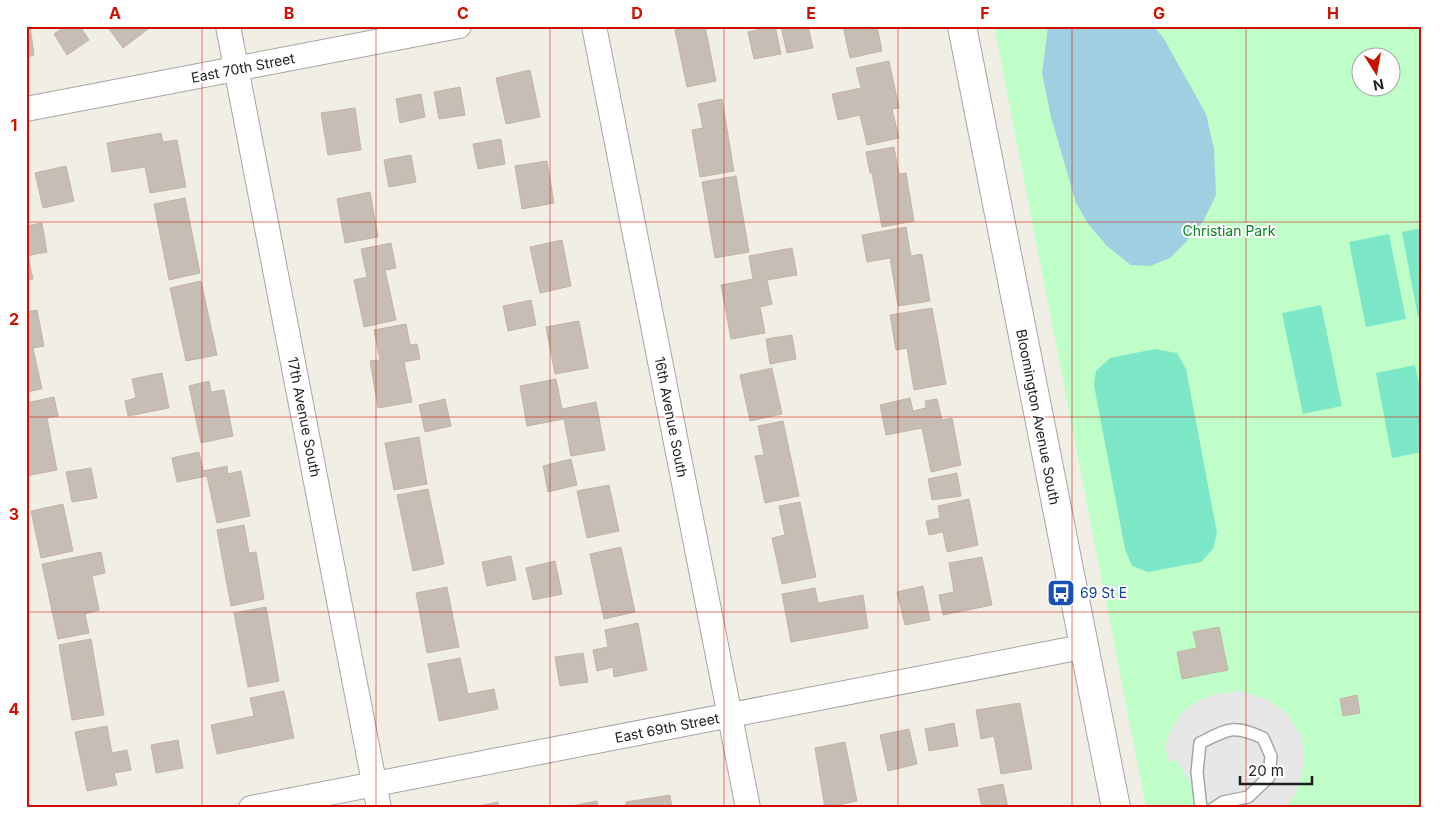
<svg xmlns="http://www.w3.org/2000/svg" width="1448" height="834" font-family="Inter,sans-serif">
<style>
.park{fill:#bffec8;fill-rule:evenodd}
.pitch{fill:#7ce7c6}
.parking{fill:#e7e7e7}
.water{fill:#a1cfe2}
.building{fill:#c6bdb4;stroke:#c4b5a6}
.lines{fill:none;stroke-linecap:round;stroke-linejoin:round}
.service-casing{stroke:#a6a6a6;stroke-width:14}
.minor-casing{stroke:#a6a6a6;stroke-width:26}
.tertiary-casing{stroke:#a6a6a6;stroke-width:30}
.service{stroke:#fff;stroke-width:11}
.minor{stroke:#fff;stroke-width:24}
.tertiary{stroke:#fff;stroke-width:28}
.grid{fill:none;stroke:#cf1000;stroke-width:1;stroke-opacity:0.55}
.labels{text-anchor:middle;stroke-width:4;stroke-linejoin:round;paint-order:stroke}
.street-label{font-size:14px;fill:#1f1f1f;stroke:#fff}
.park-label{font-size:14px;fill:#028917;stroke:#fff}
.transit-label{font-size:14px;fill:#164399;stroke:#fff;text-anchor:start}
.neatline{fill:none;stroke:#cf1000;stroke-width:2}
.grid-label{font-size:16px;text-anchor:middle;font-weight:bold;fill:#cf1000}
</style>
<rect width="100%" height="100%" fill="#f1eee5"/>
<path class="park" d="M994,26h428v782h-276zM1360,58h30v30h-30z"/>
<path class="pitch" d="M1422,228v88l-4,1 -16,-85z
M1389,234l17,85 -40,8 -17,-85z
M1321,305l21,101 -39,8 -21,-101z
M1155,349l22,4 9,16 31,164 -4,16 -12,13 -53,10 -16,-6 -7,-17 -31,-164 2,-14 14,-13z
M1415,365l7,34v53l-30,6 -16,-85z"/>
<path class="parking" d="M1240,691l26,8 20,13 16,25 2,28 -8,29 -11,14h-67l-22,-17 -20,-31 -8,2 -3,-17 5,-14 11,-18 14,-11 20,-8z"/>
<path class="water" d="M1048,26h105l10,11 43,77 8,35 2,46 -12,25 -18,22 -16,16 -20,8 -19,-1 -24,-19 -18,-21 -13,-22 -25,-86 -9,-44z"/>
<path class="building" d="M26,26h4l4,29 -8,2z
M66,26h14l9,14 -22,15 -13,-21z
M107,26h45l-29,22z
M692,26h13l11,55 -29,6 -12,-57z
M775,26l6,28 -27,5 -6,-27z
M781,26h27l5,22 -26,5z
M843,26h34l5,25 -32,7z
M889,61l10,47 -7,1 7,29 -32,7 -7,-30 -22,5 -6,-26 29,-6 -5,-20z
M530,70l10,47 -34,7 -10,-46z
M460,87l5,28 -26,4 -5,-27z
M421,94l4,23 -25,6 -4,-24z
M722,99l12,72 -34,6 -8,-47 11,-2 -5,-24z
M355,108l6,42 -33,5 -7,-42z
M161,133l2,9 14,-2 9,47 -36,6 -5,-26 -33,5 -5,-29z
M501,139l4,25 -27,5 -5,-25z
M894,147l5,27 7,-1 8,48 -32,6 -10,-54h-2l-4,-21z
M411,155l5,27 -27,5 -5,-27z
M547,161l7,42 -32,6 -7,-43z
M66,166l8,35 -31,7 -8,-35z
M736,176l13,76 -34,6 -13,-76z
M370,192l8,45 -33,6 -8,-44z
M185,198l15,75 -31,7 -15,-76z
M42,223l5,29 -21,4v-30z
M906,227l5,29 11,-2 8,47 -32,5 -8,-48 -23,4 -5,-27z
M562,240l9,46 -31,7 -10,-46z
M391,243l5,25 -11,2 11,50 -32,7 -10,-47 13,-3 -6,-28z
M792,248l5,27 -30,5 5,24 -12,3 5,26 -34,6 -10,-54 32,-6 -4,-23z
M28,257l5,22 -7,1v-22z
M201,281l16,74 -31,6 -16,-73z
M531,300l5,25 -28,6 -5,-25z
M932,308l14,76 -32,6 -7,-42 -11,2 -6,-35z
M37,310l7,36 -11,2 9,41 -16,3v-80z
M579,321l9,47 -33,6 -9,-47z
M406,324l4,21 7,-1 3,15 -16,3 8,40 -34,6 -8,-47 10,-1 -6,-30z
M792,335l4,24 -26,5 -4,-25z
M772,368l10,46 -32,7 -10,-46z
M162,373l7,35 -41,8 -3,-15 11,-3 -4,-19z
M556,379l6,30 34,-7 9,48 -34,6 -7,-37 -37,7 -7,-40z
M209,381l2,11 13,-2 9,46 -32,7 -12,-57z
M54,397l4,19 -11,2 10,52 -31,6v-73z
M910,398l3,13 13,-3 -1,-7 12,-2 5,21 10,-2 9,47 -30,7 -9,-44 -36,7 -6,-30z
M445,399l6,27 -26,6 -6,-27z
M783,421l16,75 -34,7 -10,-47 9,-1 -6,-29z
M419,437l8,47 -33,6 -9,-47z
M199,452l4,19 24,-5 1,8 13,-3 9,45 -33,7 -10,-47 -30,6 -5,-24z
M571,459l6,26 -29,7 -5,-26z
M91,468l6,30 -25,4 -6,-30z
M957,473l4,23 -29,4 -4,-21z
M609,485l10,46 -32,7 -10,-47z
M428,489l16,75 -31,7 -16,-76z
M969,499l9,46 -31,7 -4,-20 -14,3 -3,-14 14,-3 -2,-12z
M800,502l16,75 -34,7 -10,-46 13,-3 -6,-29z
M63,504l10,47 -32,7 -10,-47z
M244,525l5,28 7,-1 8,47 -33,7 -14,-76z
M621,547l14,65 -31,7 -14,-65z
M101,552l4,21 -13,3 7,34 -14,4 4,19 -31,6 -16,-75z
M511,556l5,24 -29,6 -5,-24z
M982,557l10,48 -49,10 -4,-20 15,-3 -5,-29z
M555,561l7,33 -29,6 -7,-32z
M923,586l7,34 -25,5 -8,-33z
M447,587l12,60 -32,6 -11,-60z
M815,588l3,15 45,-8 5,33 -77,14 -9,-48z
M266,607l13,74 -31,6 -14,-74z
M638,623l9,47 -33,7 -1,-10 -16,4 -4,-21 15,-3 -3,-17z
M1219,627l9,43 -46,9 -5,-27 20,-4 -4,-16z
M91,639l13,76 -32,5 -13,-75z
M583,653l5,29 -28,4 -5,-29z
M460,658l8,36 26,-5 4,20 -59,12 -11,-57z
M284,691l10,47 -77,16 -6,-29 43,-9 -4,-18z
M1357,695l3,18 -17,3 -3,-17z
M1020,703l12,66 -31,5 -7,-38 -13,3 -5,-29z
M954,723l4,23 -29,5 -4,-22z
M107,726l5,27 15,-3 4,20 -17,3 3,12 -30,6 -12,-59z
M909,729l8,35 -29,7 -8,-36z
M178,740l5,28 -27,5 -5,-28z
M845,742l12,59 -32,7 -10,-60z
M1003,784l5,24h-26l-4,-19z
M670,795l2,13h-46v-6z
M597,801l1,7h-27v-2z
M498,802l1,6h-30z"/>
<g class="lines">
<defs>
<path id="service" d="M1201,808l-4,-36 3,-29c28,-14 34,-19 63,-5l8,18 -2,21 -21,20 -25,5 -9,6"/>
<path id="minor" d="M228,26l151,782
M594,26l154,782
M26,109l433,-83
M251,808l831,-161"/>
<path id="tertiary" d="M962,26l154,782"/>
</defs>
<use href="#service" class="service-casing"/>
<use href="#minor" class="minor-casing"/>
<use href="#tertiary" class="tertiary-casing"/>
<use href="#service" class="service"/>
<use href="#minor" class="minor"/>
<use href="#tertiary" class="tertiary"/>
</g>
<path class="grid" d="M202,26v782M376,26v782M550,26v782M724,26v782M898,26v782M1072,26v782M1246,26v782M26,222h1396M26,417h1396M26,612h1396"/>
<defs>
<symbol id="bus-square" viewBox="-11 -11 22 22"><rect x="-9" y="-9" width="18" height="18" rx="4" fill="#1a4fb4" stroke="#fff"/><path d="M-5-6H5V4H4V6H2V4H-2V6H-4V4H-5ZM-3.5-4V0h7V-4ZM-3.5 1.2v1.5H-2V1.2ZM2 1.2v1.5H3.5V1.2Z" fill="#fff"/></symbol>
</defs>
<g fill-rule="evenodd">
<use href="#bus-square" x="1045" y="577" width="32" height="32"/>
</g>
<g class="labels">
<g class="street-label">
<text transform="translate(243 68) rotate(-11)" y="5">East 70th Street</text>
<text transform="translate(304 417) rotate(79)" y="5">17th Avenue South</text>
<text transform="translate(671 417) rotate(79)" y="5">16th Avenue South</text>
<text transform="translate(1038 417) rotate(79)" y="5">Bloomington Avenue South</text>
<text transform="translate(667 728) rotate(-11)" y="5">East 69th Street</text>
</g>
<g class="park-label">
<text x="1229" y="236">Christian Park</text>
</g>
<g class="transit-label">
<text x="1080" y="598">69 St E</text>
</g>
</g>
<rect width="1448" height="834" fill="none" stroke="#ffffff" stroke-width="55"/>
<g transform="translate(1376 72) rotate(169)"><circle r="24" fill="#ffffff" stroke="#a5a5a5"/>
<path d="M0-4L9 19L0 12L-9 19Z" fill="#cf1000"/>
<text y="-8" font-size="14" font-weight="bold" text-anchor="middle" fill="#1f1f1f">N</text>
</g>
<path d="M1240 776v8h72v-8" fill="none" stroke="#1f1f1f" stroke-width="2.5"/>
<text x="1248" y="776" font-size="15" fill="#1f1f1f" stroke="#ffffff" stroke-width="4" paint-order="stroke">20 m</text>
<rect x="28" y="28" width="1392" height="778" class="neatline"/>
<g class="grid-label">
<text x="115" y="19">A</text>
<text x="289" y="19">B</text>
<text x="463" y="19">C</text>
<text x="637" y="19">D</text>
<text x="811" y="19">E</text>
<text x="985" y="19">F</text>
<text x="1159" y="19">G</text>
<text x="1333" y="19">H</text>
<text x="14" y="131">1</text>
<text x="14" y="325">2</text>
<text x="14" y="520">3</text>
<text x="14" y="715">4</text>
</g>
</svg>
